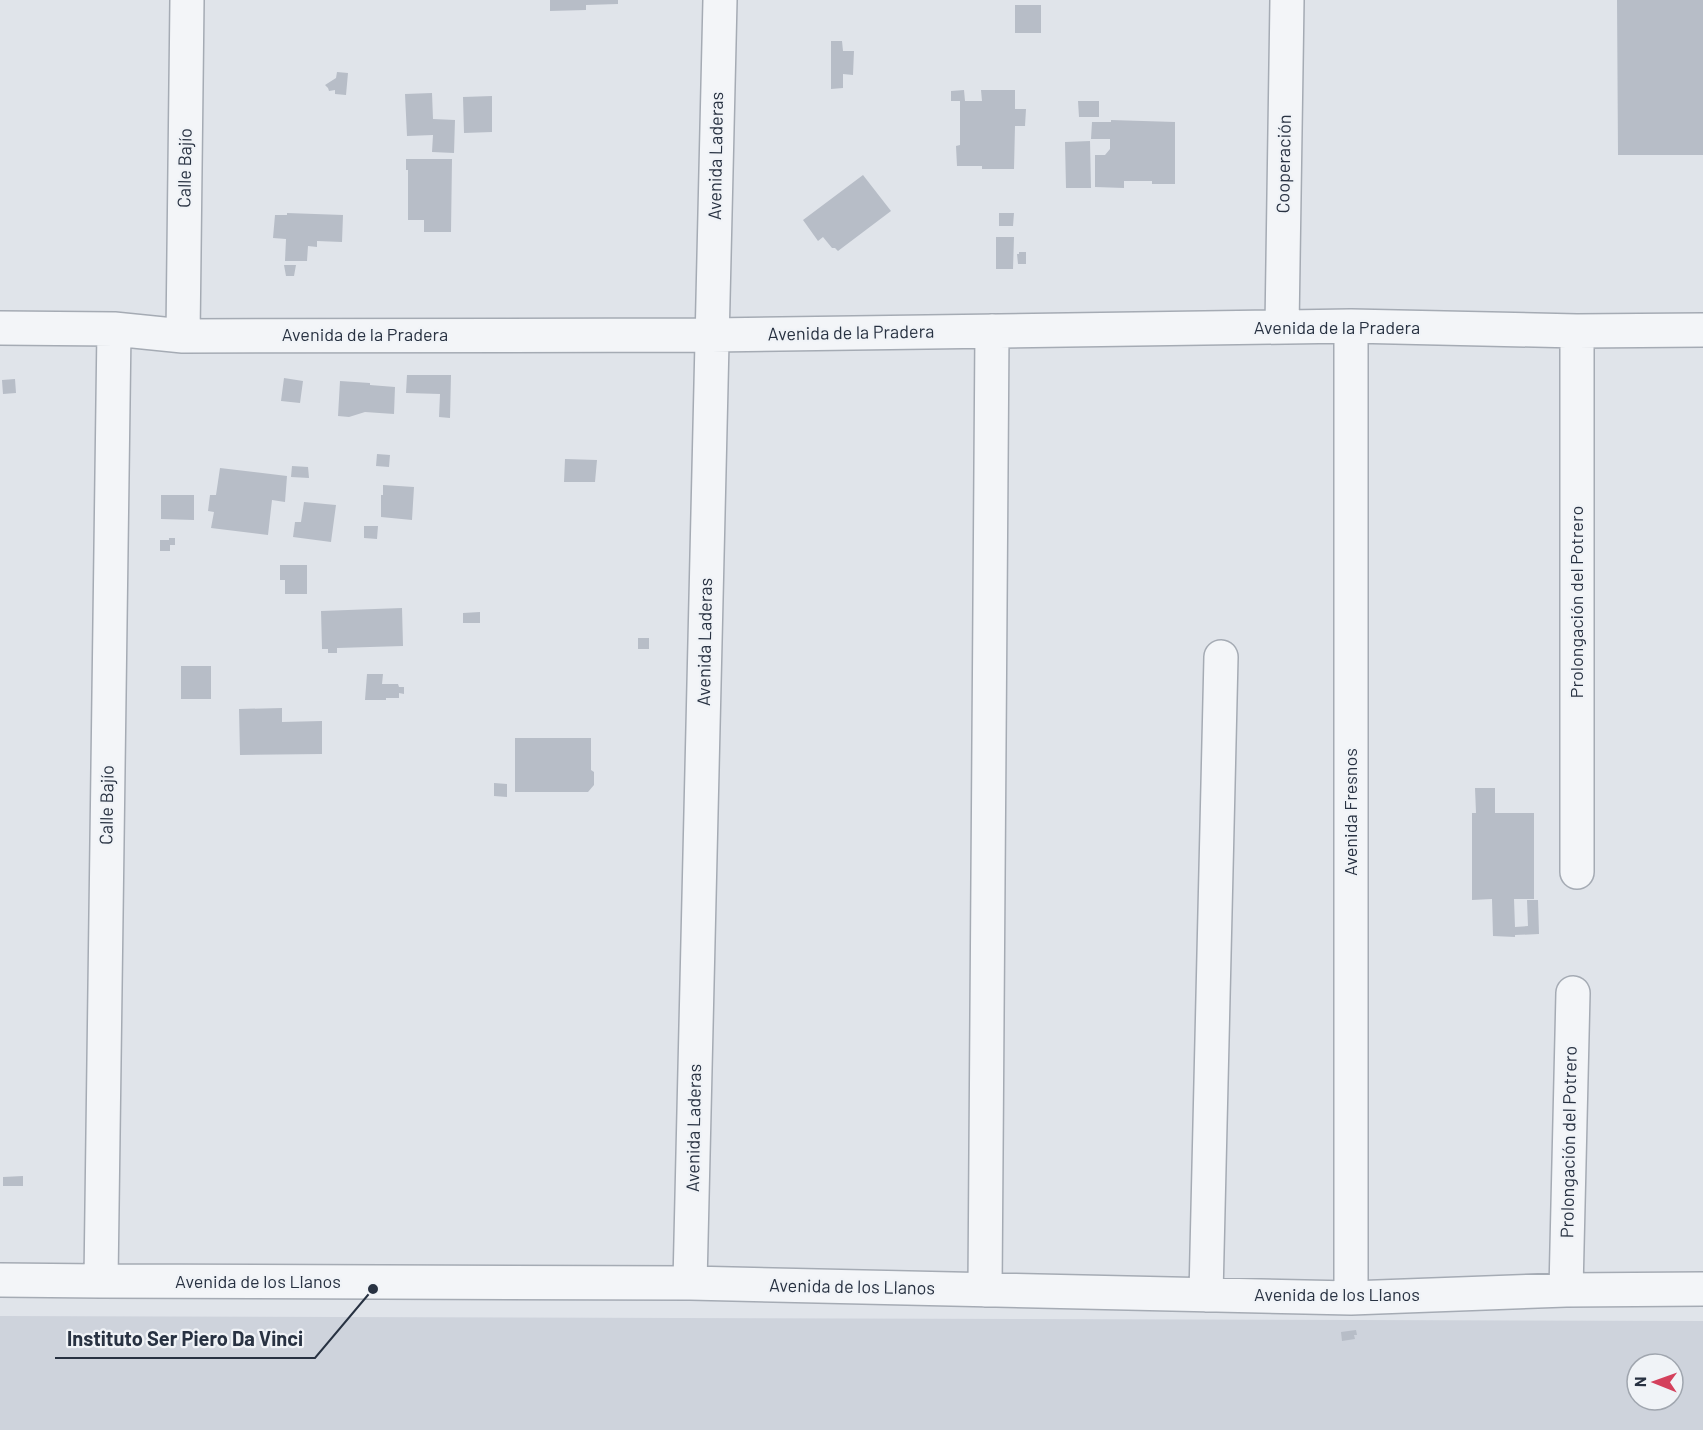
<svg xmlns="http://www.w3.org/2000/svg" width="1703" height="1430" font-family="Barlow,sans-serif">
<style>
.built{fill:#ced3dc;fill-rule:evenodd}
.building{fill:#b7bdc7}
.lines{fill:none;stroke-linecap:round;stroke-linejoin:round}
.minor-casing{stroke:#a5abb4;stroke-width:36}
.minor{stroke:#f3f5f8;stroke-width:33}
.labels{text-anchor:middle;stroke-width:4.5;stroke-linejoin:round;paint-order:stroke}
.street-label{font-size:18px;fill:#283242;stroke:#f0f3f7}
.leader{fill:none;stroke:#283242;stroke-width:2}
.callout-dot{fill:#283242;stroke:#f0f3f7;stroke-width:2}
.callout-label{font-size:20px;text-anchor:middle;font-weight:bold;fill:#283242;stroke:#f0f3f7;stroke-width:4.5;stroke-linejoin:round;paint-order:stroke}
</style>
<rect width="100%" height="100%" fill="#e0e4ea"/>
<path class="built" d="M0,1316l1703,5v109h-1703zM1637,1364h36v36h-36z"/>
<path class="building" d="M550,0h68v4l-32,1v5l-36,1z
M1617,0h86v155h-85z
M1015,5h26v28h-26z
M831,41h11l1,10h11l-1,24 -10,-1v14l-12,1z
M337,72l11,1 -2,22 -11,-1v-4l-6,1 -1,-3 -3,-3 11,-7z
M964,90l1,11h17l-1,-11h34v19h11l-1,17h-10l-1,43h-32v-3h-25l-1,-20 4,-1v-44h-9v-10z
M432,93l1,26 22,1 -1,33 -22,-1 1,-17 -26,1 -2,-42z
M492,96v36l-28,1 -1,-36z
M1078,101h21v16h-20z
M1111,120l64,2v62h-23v-3h-28v7l-29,-1v-32h10l5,-6v-10h-19l1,-17h19z
M1090,141l1,47h-25l-1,-46z
M406,159h46l-1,73h-27v-12h-16v-50h-2z
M863,175l28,36 -53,40 -3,-3h-3l-9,-11 -5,4 -15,-21z
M287,213l56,2 -1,27 -25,-1v6l-9,-1 -1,15h-22l1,-22 -13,-1 2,-23h12z
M999,213h15l-1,13h-14z
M996,237h18l-1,32h-17z
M1019,252h7v12h-8l-1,-10h2z
M284,265h12l-2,11h-8z
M407,375h44l-1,43 -11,-1 1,-23 -34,-1z
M284,378l19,3 -3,22 -19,-2z
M15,379l1,14 -13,1 -1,-14z
M340,381l30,2v2l25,2 -1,27 -29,-2 -16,5 -11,-1z
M377,454l13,1 -1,12 -13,-1z
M565,459l32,1 -2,22h-31z
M292,466l16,1 1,11 -18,-1z
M220,468l67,8 -2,26 -13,-2 -4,35 -57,-7 3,-16 -6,-1 2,-16h6z
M383,485l31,2 -2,33 -31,-3v-22h2z
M161,495h33v25l-33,-1z
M304,502l32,3 -5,37 -38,-5 2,-15h6z
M364,526h14l-1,13 -13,-1z
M169,538h6v7h-5v6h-10v-11h9z
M280,565h27v29h-22v-14h-5z
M402,608l1,38 -66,2v5h-9v-4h-6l-1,-38z
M480,612v11h-17v-10z
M638,638h11v11h-11z
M181,666h30v33h-30z
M367,674h16l-1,10h16l1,3h5v7l-5,-1v5h-13v2h-21z
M282,708v14l40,-1v33l-82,1 -1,-46z
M515,738h76v32l3,2v13l-6,7h-73z
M494,783l13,1v13l-13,-1z
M1475,788h20v25h39v86h-20l1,28 13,-1 -1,-26h11l1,34 -24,1v2l-22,-1 -1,-37 -20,1v-87h4z
M23,1176v10h-20v-9z
M1356,1330l1,5h-3l1,4 -13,2 -1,-9z"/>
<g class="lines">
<defs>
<path id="minor" d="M1351,326v972
M1282,327l5,-327
M0,328l114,1 69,7 529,-1 639,-9 226,5 126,-1
M183,336l4,-336
M1577,872v-541
M0,1280l101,1 589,2 661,15 215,-8 137,-1
M101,1281l13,-952
M690,1283l30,-1283
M985,1290l7,-959
M1566,1290l7,-297
M1206,1295l15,-638"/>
</defs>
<use href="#minor" class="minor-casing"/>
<use href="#minor" class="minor"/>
</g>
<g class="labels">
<g class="street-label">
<text transform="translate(716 156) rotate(-89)" y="6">Avenida Laderas</text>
<text transform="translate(1284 164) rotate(-89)" y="6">Cooperación</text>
<text transform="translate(185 168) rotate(-89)" y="6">Calle Bajío</text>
<text x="1337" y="334">Avenida de la Pradera</text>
<text transform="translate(851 333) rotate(-1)" y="6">Avenida de la Pradera</text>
<text x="365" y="341">Avenida de la Pradera</text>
<text transform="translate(1577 602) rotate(-90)" y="6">Prolongación del Potrero</text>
<text transform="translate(705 642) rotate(-89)" y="6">Avenida Laderas</text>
<text transform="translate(107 805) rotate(-89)" y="6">Calle Bajío</text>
<text transform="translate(1351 812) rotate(-90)" y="6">Avenida Fresnos</text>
<text transform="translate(694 1128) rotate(-89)" y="6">Avenida Laderas</text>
<text transform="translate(1569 1142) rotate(-89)" y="6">Prolongación del Potrero</text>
<text x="258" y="1288">Avenida de los Llanos</text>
<text transform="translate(852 1287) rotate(1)" y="6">Avenida de los Llanos</text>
<text x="1337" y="1301">Avenida de los Llanos</text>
</g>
</g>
<path class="leader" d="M373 1289L315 1358H55"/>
<circle class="callout-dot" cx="373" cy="1289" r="6"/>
<g class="callout-label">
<text x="185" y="1346">Instituto Ser Piero Da Vinci</text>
</g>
<g transform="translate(1655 1382) rotate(271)"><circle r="28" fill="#f0f3f7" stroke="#a0a6af" stroke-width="1.5"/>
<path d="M0-4.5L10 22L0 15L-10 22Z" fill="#d4405c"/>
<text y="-9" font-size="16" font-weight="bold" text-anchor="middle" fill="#283242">N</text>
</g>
</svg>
